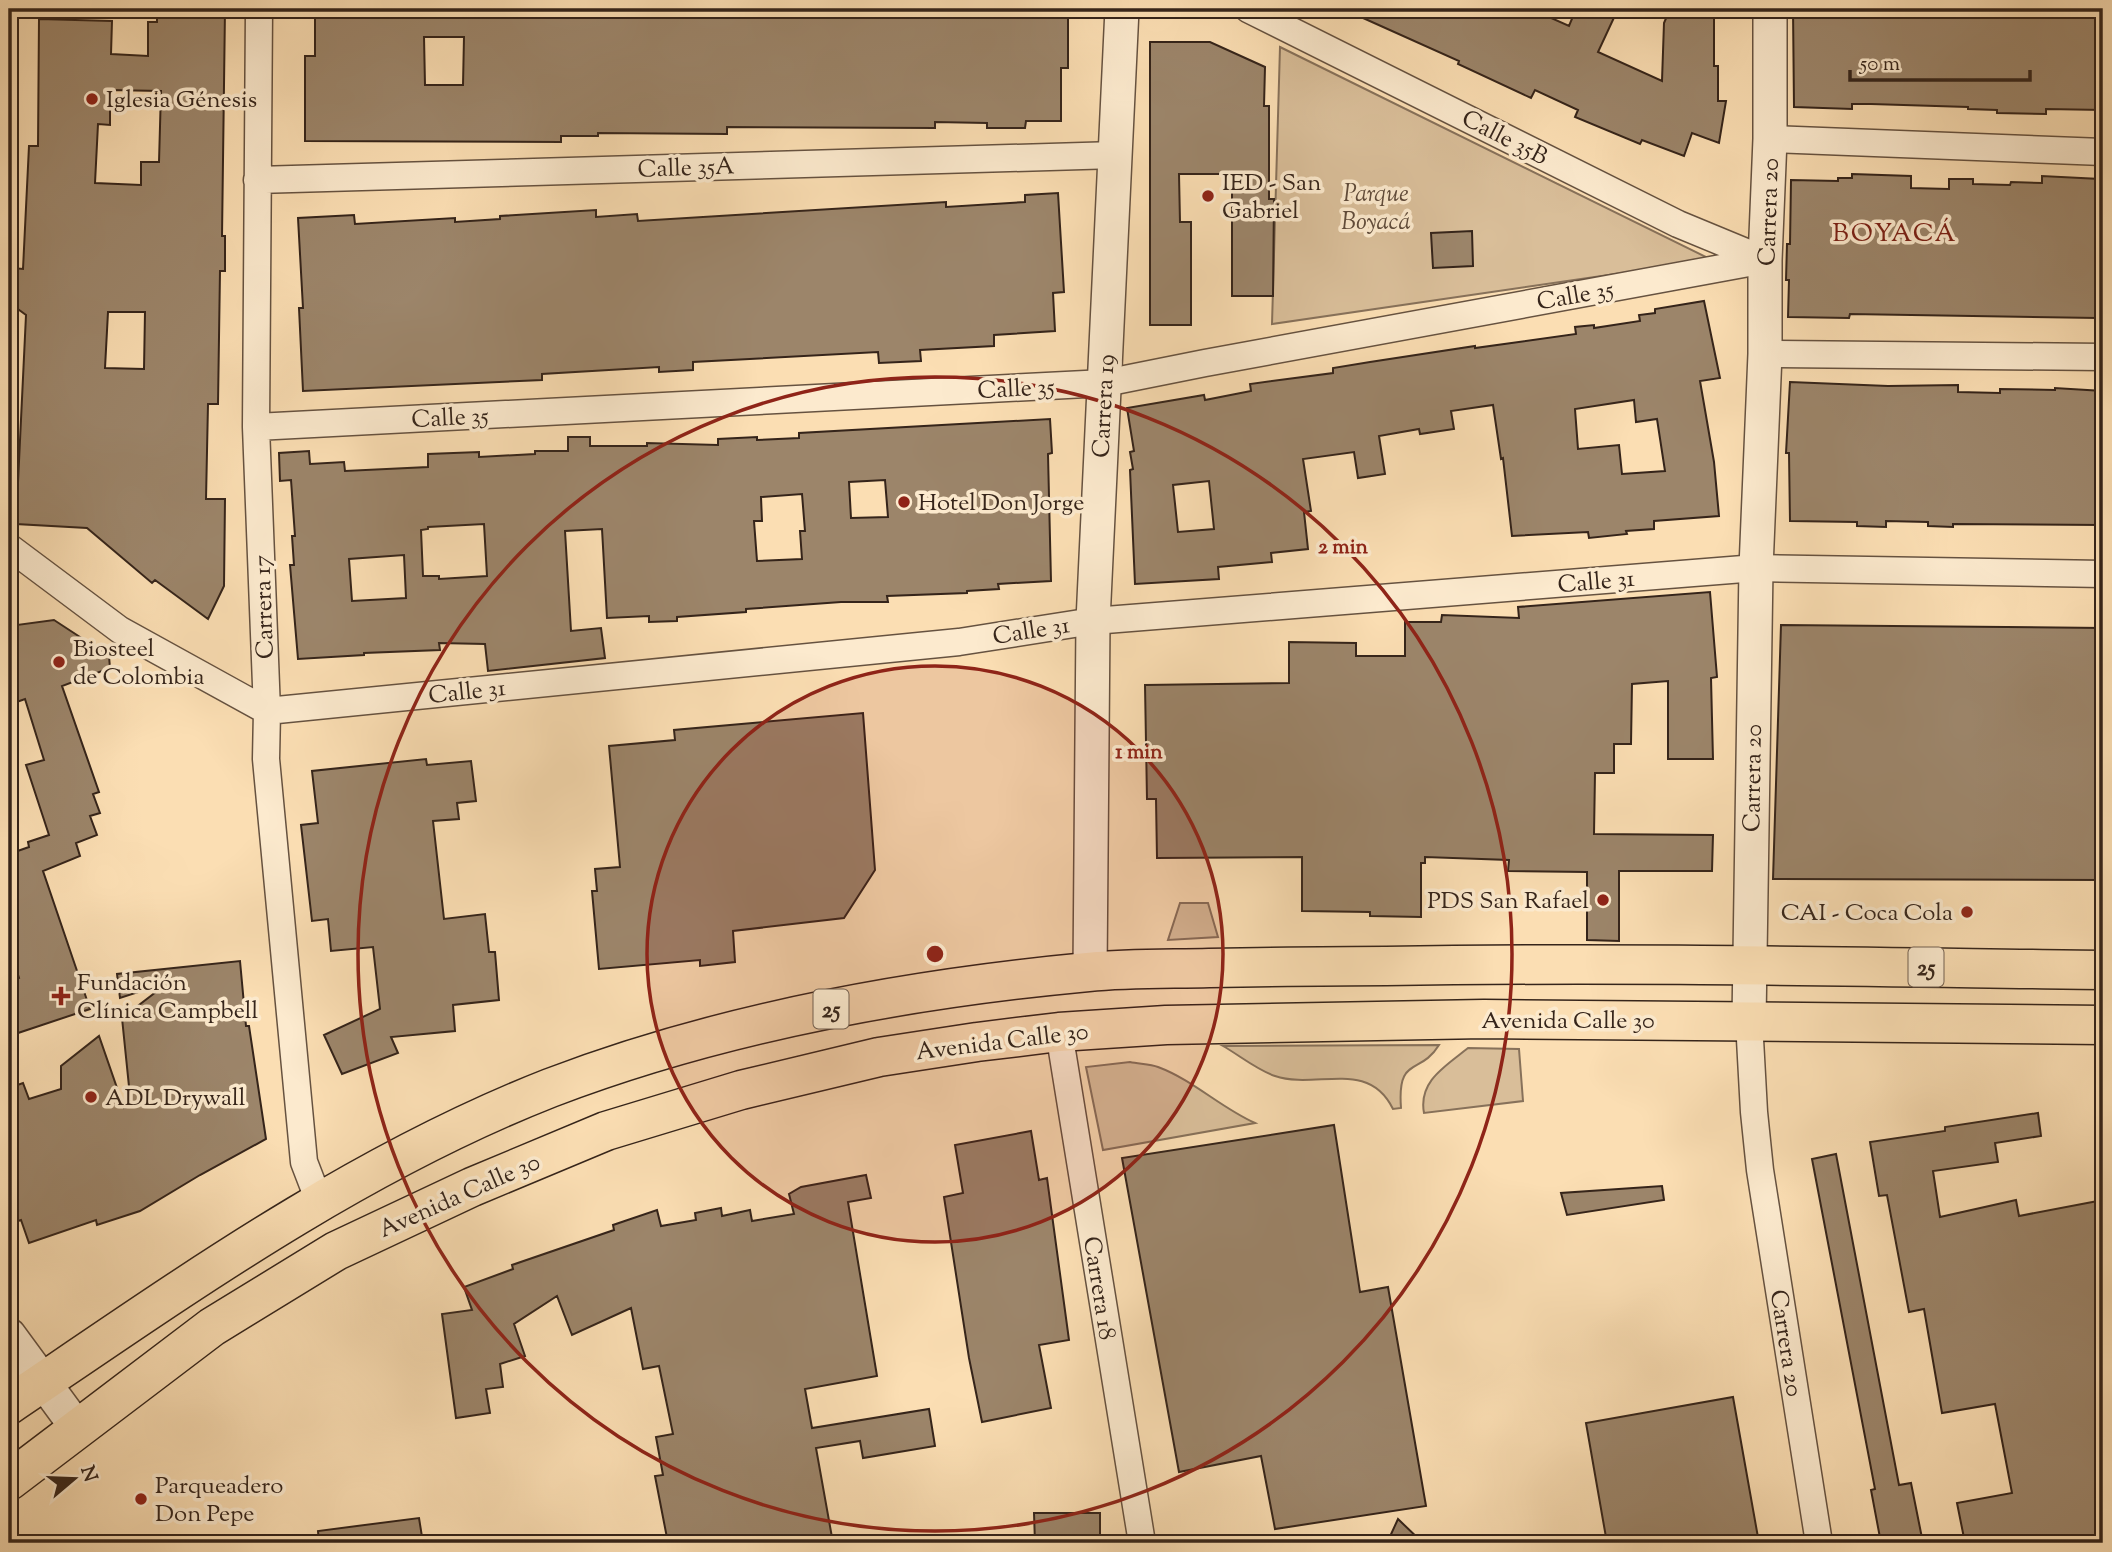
<svg xmlns="http://www.w3.org/2000/svg" width="2112" height="1552" font-family="'Sorts Mill Goudy',serif">
<style>
.green{fill:#d9be99;stroke:#87715a;stroke-width:2}
.building{fill:#9c856a;stroke:#35241a;stroke-width:2;fill-rule:evenodd}
.lines{fill:none;stroke-linecap:round;stroke-linejoin:round}
.minor-casing{stroke:#665240;stroke-width:29}
.tertiary-casing{stroke:#665240;stroke-width:36}
.trunk-casing{stroke:#35241a;stroke-width:41}
.minor{stroke:#fceace;stroke-width:26}
.tertiary{stroke:#fceace;stroke-width:33}
.trunk{stroke:#fbdeb3;stroke-width:38}
.ring{fill:none;stroke:#8f2418;stroke-width:3.5}
.poi-dot{fill:#8f2418;stroke:#fceace;stroke-width:2.5}
.labels{text-anchor:middle;stroke-width:7;stroke-linejoin:round;paint-order:stroke}
.shield{fill:#fceace;stroke:#715f50;stroke-width:2}
.shield-label{font-size:23px;font-weight:bold;fill:#35241a}
.poi-label{font-size:24px;fill:#35241a;stroke:#fceace;text-anchor:start}
.street-label{font-size:24px;fill:#35241a;stroke:#fceace}
.park-label{font-size:24px;font-style:italic;fill:#5e4a3a;stroke:#fceace}
.neighbourhood-label{font-size:26px;letter-spacing:2px;fill:#7a1f14;stroke:#fceace}
.centre{fill:#8f2418;stroke:#fceace;stroke-width:3.5}
.ring-label{font-size:21px;text-anchor:middle;font-weight:bold;fill:#8f2418;stroke:#fceace;stroke-width:7;stroke-linejoin:round;paint-order:stroke}
</style>
<rect width="100%" height="100%" fill="#fbdeb3"/>
<filter id="stains"><feTurbulence type="fractalNoise" baseFrequency=".00286" numOctaves="4"/><feColorMatrix values="0 0 0 0 .2 0 0 0 0 .09 0 0 0 0 .02 0 0 0 .5 -.17"/></filter>
<radialGradient id="worn" r=".72"><stop offset=".6" stop-color="#630" stop-opacity="0"/><stop offset="1" stop-color="#630" stop-opacity=".3"/></radialGradient>
<path class="green" d="M1280,47l432,213 -440,64z
M1180,903h28l10,34 -50,3z
M1439,1045c-19,31 -42,10 -38,63l-8,1c-25,-51 -77,-19 -118,-33 -18,-6 -36,-21 -52,-30z
M1468,1048l51,1 4,52 -99,12c-6,-32 22,-47 44,-65z
M1130,1062c9,2 20,2 28,5 35,13 63,41 97,56l-152,27 -17,-83z"/>
<path class="building" d="M157,9h68l-3,227h3v35h-5l-2,133h-10l-2,95h19l-1,87 -16,33 -53,-39 -3,3 -65,-55 -71,-4 10,-209 -15,-11 2,-36 10,1 6,-123h9l1,-127 73,2 -1,33 37,2v-34h9zM110,90l51,1 -2,71h-18v23l-46,-2 3,-59 12,1zM108,312h37l-1,57 -39,-1z
M315,9h753v59h-7v53h-35l-1,7h-38v-5l-52,-1v6l-208,-1v7l-129,-1v3h-37v6l-256,-1v-85h10zM424,37h40l-1,48h-38z
M1343,9h162l17,8 4,-8h5l38,17 7,-17h42l-20,43 64,29 2,-58 6,-14h44v57h4v35h8l-7,42 -27,-10 -8,23 -42,-16 -2,4 -65,-27 3,-7 -43,-20 -4,8 -73,-34 1,-3z
M1793,9h310v101l-57,-1v5l-49,-1v-3l-29,-1v-2l-97,-3h-19v5l-58,-2z
M1150,42h60l55,25 -1,39h5v93h5l-1,97h-41v-122h-53l1,48h11v103h-41z
M1852,174l59,2v12l38,1v-10h24v5l37,1 1,-3 31,1v-7l58,3 -1,80h4v53h-6v6l-247,-4 -1,4 -61,-1 1,-37h-3l1,-36h3l1,-64 47,1v-3h14z
M1058,193l6,99 -11,1 2,38 -61,4v11l-74,4 1,11 -42,2 -1,-11 -185,10v8l-34,2v-5l-117,7v6l-239,11 -4,-83h4l-5,-90 56,-3 1,9 100,-6v4l45,-3v-3l96,-6v7l41,-3 1,7 308,-19v5l79,-5v-7z
M1472,231l1,35 -40,2 -2,-35z
M1704,301l16,77 -20,3 14,81 5,54 -65,5v8l-28,2 1,3 -38,4 -1,-6 -76,4 -9,-78 -2,1 -8,-54 -42,6 3,18 -34,5 -1,-5 -40,7 6,38 -27,4 -4,-26 -51,7 8,52 -7,1 4,37 -37,4 1,9 -54,5 1,12 -84,5 -5,-114 3,-1 -3,-17 4,-1 -7,-43 77,-13 1,5 46,-9 -1,-7 83,-11v-5l37,-6 105,-16v2l101,-14 -1,-7 19,-2v3l46,-7 -1,-6 16,-2v-4zM1634,400l2,22 21,-3 8,52 -43,3 -3,-29 -41,4 -3,-40zM1209,481l5,48 -36,3 -5,-47z
M1790,382l98,4 70,-1v7l42,1v-4l55,1v-2l48,3v134l-150,-1v3l-25,-1v-4l-42,-1v6l-29,-1v-4l-67,-1 -1,-68h-3z
M1050,419l2,34 -4,1 3,127 -53,3 1,5 -32,2v2l-80,3 1,6h-47l-95,7v3l-69,5v4l-28,1v-6l-42,2 -5,-89 -37,2 6,100 30,-3 4,30 -117,13 -3,-27 -46,-1 1,7 -76,3v2l-66,4 -8,-94h4l-2,-29h3l-4,-56 -11,1 -1,-28 30,-2 1,13 34,-2 1,9 83,-4v-13l51,-2v5l56,-3v-3h33v-14h22v9h57v-3l71,2v-6l39,-2v3l42,-2v-5zM885,480l3,37 -37,1 -2,-36zM802,494l3,37h-5l2,28 -45,2 -3,-40h8l-1,-24zM484,524l3,52 -48,3v-3h-16l-2,-46 7,-1v-2zM404,555l2,43 -54,3 -3,-42z
M1710,592l7,85 -6,1 2,81h-45v-78l-36,3 -1,60h-17v29h-19l-1,61 119,1 -1,36h-93v70l-32,-1v-68l-79,-1 1,-11 -84,-3v6h-4v54l-51,-1v-4l-68,-1v-54l-145,1 -1,-59h-9l-2,-114 144,-2v-41l67,1v13h49v-34h36l1,-7 77,3 -1,-11z
M54,620l55,36 1,12 -48,18 37,106 -6,2 7,19 -10,3 7,19 -21,8 4,13 -37,15 47,138 -81,27v-54l10,-4 -10,-31v-93l20,-7 -1,-5 21,-7 -23,-70 18,-5 -19,-61 -14,5 -2,-78z
M1781,625l322,3v252l-330,-1z
M863,713l12,157 -31,48 -111,13 2,31 -35,4v-6l-101,9 -7,-78h5l-2,-22 25,-2 -11,-121 66,-6 -1,-10z
M426,759l1,6 44,-4 5,40 -19,2 2,16 -26,2 11,98 41,-5 4,38h6l4,48 -46,5 2,26 -64,6 7,16 -56,21 -18,-39 56,-26 -7,-62 -42,4 -3,-32 -16,2 -11,-96 17,-2 -6,-52z
M240,961l6,65h3l17,113 -66,36 -60,36 -43,14 -1,-5 -67,23 -8,-23 -12,4v-136l14,-5 6,16 32,-10v-23l38,-30 25,72 7,-2 -9,-88 47,-36 -49,16 -3,-24z
M2038,1113l3,23 -46,7 3,19 -65,9 7,46 76,-17 3,16 84,-16v343h-138l-8,-40 55,-10 -17,-89 -53,9 -18,-104 -15,3 -22,-117 -8,1 -9,-54 75,-11v-4z
M1334,1125l26,167 28,-5 38,219 -151,23 -14,-73 -82,16 -57,-314z
M1031,1131l8,49 8,-2 22,162 -30,5 12,63 -69,14 -13,-64 -25,-161 19,-4 -8,-48z
M1836,1154l63,331 12,-2 12,60h-42l-10,-53 4,-1 -63,-330z
M866,1175l5,23 -23,4 29,174 -72,13 7,39 117,-19 6,37 -72,12 -3,-17 -44,7 17,95h-165l-13,-67 8,-1 -7,-38 17,-3 -14,-68 -16,3 -12,-61 -59,27 -15,-39 -43,28 11,32 -25,8 3,23 -17,2 4,24 -34,5 -14,-104 30,-4 -8,-23 49,-18 -1,-4 102,-35 -1,-5 44,-15 4,16 35,-6 -1,-7 26,-5 1,8 28,-6 2,11 42,-7 -5,-20 12,-7z
M1662,1186l2,14 -97,15 -6,-22z
M1733,1397l26,146h-152l-21,-120z
M1034,1513h66v30h-65z
M419,1518l4,25h-104l-1,-12z
M1398,1519l25,24h-36z"/>
<g class="lines">
<defs>
<path id="minor" d="M259,9l-3,418 11,284 -1,48 38,403 15,39
M1248,9l430,215 87,36
M1770,139l333,13
M257,180l859,-25
M1765,354l338,3
M256,427l849,-44 100,-20 560,-103
M9,547l111,83 147,81 692,-69 134,-21 663,-53 347,6
M1749,1021l5,91 6,58 59,373
M1059,1032l83,511"/>
<path id="tertiary" d="M1090,972l3,-351 29,-612
M1749,1021l7,-453 9,-214v-94l5,-121v-130
M9,1335l69,94"/>
<path id="trunk" d="M9,1405c173,-117 345,-240 541,-317 170,-65 357,-99 538,-116 40,-4 81,-3 121,-4 59,-1 118,-2 177,-2 239,-4 478,1 717,4
M9,1481l203,-154 124,-76 136,-64 134,-56 135,-41 138,-33 98,-15 82,-10 107,-7 318,-6 619,6"/>
</defs>
<use href="#minor" class="minor-casing"/>
<use href="#tertiary" class="tertiary-casing"/>
<use href="#trunk" class="trunk-casing"/>
<use href="#minor" class="minor"/>
<use href="#tertiary" class="tertiary"/>
<use href="#trunk" class="trunk"/>
</g>
<circle cx="935" cy="954" r="288" fill="#8f2418" fill-opacity=".12"/>
<g class="ring">
<circle cx="935" cy="954" r="288"/>
<circle cx="935" cy="954" r="577"/>
</g>
<g class="poi-dot">
<circle cx="92" cy="99" r="7"/>
<circle cx="1208" cy="196" r="7"/>
<circle cx="904" cy="502" r="7"/>
<circle cx="59" cy="662" r="7"/>
<circle cx="1603" cy="900" r="7"/>
<circle cx="1967" cy="912" r="7"/>
<path d="M57.5 985.5h7v7h7v7h-7v7h-7v-7h-7v-7h7z"/>
<circle cx="91" cy="1097" r="7"/>
<circle cx="141" cy="1499" r="7"/>
</g>
<g class="labels">
<g class="shield">
<rect x="1908.5" y="947.5" width="35" height="39" rx="5"/>
<rect x="813.5" y="989.5" width="35" height="39" rx="5"/>
</g>
<g class="shield-label">
<text x="1926" y="975">25</text>
<text x="831" y="1017">25</text>
</g>
<g class="poi-label">
<text x="106" y="107">Iglesia Génesis</text>
<text x="1222" y="190">IED - San<tspan x="1222" dy="28">Gabriel</tspan></text>
<text x="918" y="510">Hotel Don Jorge</text>
<text x="73" y="656">Biosteel<tspan x="73" dy="28">de Colombia</tspan></text>
<text x="1589" y="908" text-anchor="end">PDS San Rafael</text>
<text x="1953" y="920" text-anchor="end">CAI - Coca Cola</text>
<text x="77" y="990">Fundación<tspan x="77" dy="28">Clínica Campbell</tspan></text>
<text x="105" y="1105">ADL Drywall</text>
<text x="155" y="1493">Parqueadero<tspan x="155" dy="28">Don Pepe</tspan></text>
</g>
<g class="street-label">
<text transform="translate(1505 137) rotate(27)" y="8">Calle 35B</text>
<text transform="translate(686 167) rotate(-2)" y="8">Calle 35A</text>
<text transform="translate(1768 212) rotate(-88)" y="8">Carrera 20</text>
<text transform="translate(1575 295) rotate(-10)" y="8">Calle 35</text>
<text transform="translate(1016 388) rotate(-3)" y="8">Calle 35</text>
<text transform="translate(1103 406) rotate(-87)" y="8">Carrera 19</text>
<text transform="translate(450 417) rotate(-3)" y="8">Calle 35</text>
<text transform="translate(1596 581) rotate(-5)" y="8">Calle 31</text>
<text transform="translate(263 607) rotate(-92)" y="8">Carrera 17</text>
<text transform="translate(1031 630) rotate(-9)" y="8">Calle 31</text>
<text transform="translate(467 691) rotate(-6)" y="8">Calle 31</text>
<text transform="translate(1752 778) rotate(-89)" y="8">Carrera 20</text>
<text x="1568" y="1028">Avenida Calle 30</text>
<text transform="translate(1002 1041) rotate(-7)" y="8">Avenida Calle 30</text>
<text transform="translate(459 1195) rotate(-24)" y="8">Avenida Calle 30</text>
<text transform="translate(1100 1288) rotate(81)" y="8">Carrera 18</text>
<text transform="translate(1787 1343) rotate(81)" y="8">Carrera 20</text>
</g>
<g class="park-label">
<text x="1376" y="201">Parque<tspan x="1376" dy="28">Boyacá</tspan></text>
</g>
<g class="neighbourhood-label">
<text x="1895" y="241">BOYACÁ</text>
</g>
</g>
<circle cx="935" cy="954" r="10" class="centre"/>
<g class="ring-label">
<text x="1343" y="553">2 min</text>
<text x="1139" y="758">1 min</text>
</g>
<rect width="2112" height="1552" fill="none" stroke="#fbdeb3" stroke-width="35"/>
<rect x="10" y="10" width="2091" height="1531" fill="none" stroke="#35241a" stroke-width="3.5"/>
<rect x="18" y="18" width="2077" height="1517" fill="none" stroke="#35241a" stroke-width="2"/>
<g transform="translate(74 1479) rotate(71)" stroke="#fceace" stroke-width="5" paint-order="stroke">
<path d="M0-5L12 26L0 18L-12 26Z" fill="#35241a"/>
<text y="-10" font-size="19" font-weight="bold" text-anchor="middle" fill="#35241a">N</text>
</g>
<path d="M1850 70v10h180v-10" fill="none" stroke="#35241a" stroke-width="3.5"/>
<text x="1860" y="70" font-size="21" fill="#35241a" stroke="#fceace" stroke-width="5" paint-order="stroke">50 m</text>
<rect width="100%" height="100%" filter="url(#stains)"/>
<rect width="100%" height="100%" fill="url(#worn)"/>
</svg>
